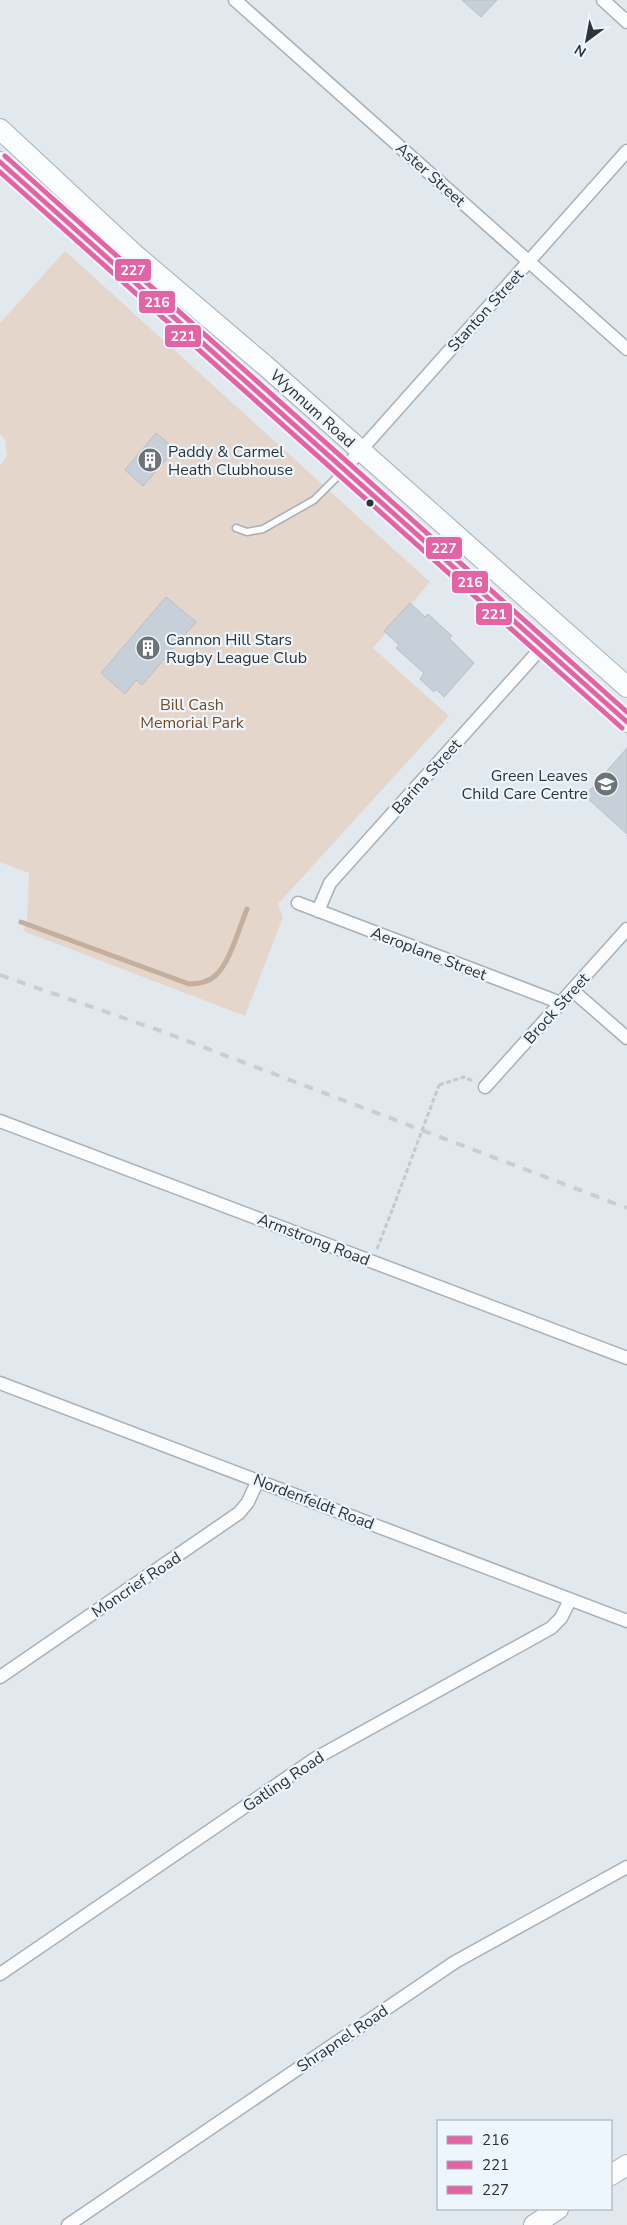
<svg xmlns="http://www.w3.org/2000/svg" width="627" height="2225" font-family="'Nunito Sans',sans-serif">
<style>
.green{fill:#e4d6cb}
.lines{fill:none;stroke-linecap:round;stroke-linejoin:round}
.stream{stroke:#c4af9e;stroke-width:5}
.building{fill:#c7d0d8;stroke:#b9bfc4}
.lane-casing{stroke:#aab0b5;stroke-width:9}
.street-casing{stroke:#aab0b5;stroke-width:15}
.primary-casing{stroke:#aab0b5;stroke-width:22}
.path{stroke:#c6c9cb;stroke-width:3;stroke-dasharray:5 2.5;stroke-linecap:butt}
.lane{stroke:#fafcfd;stroke-width:6}
.street{stroke:#fafcfd;stroke-width:12}
.primary{stroke:#fafcfd;stroke-width:20}
.rail{stroke:#cbcdcf;stroke-width:4;stroke-dasharray:9 9;stroke-linecap:butt}
.path-bridge{stroke:#c6c9cb;stroke-width:3;stroke-dasharray:5 2.5;stroke-linecap:butt}
.bus-1-casing{stroke:#edf6fd;stroke-width:9}
.bus-2-casing{stroke:#edf6fd;stroke-width:9}
.bus-3-casing{stroke:#edf6fd;stroke-width:9}
.bus-1{stroke:#e463a4;stroke-width:5}
.bus-2{stroke:#e463a4;stroke-width:5}
.bus-3{stroke:#e463a4;stroke-width:5}
.bus-dot{fill:#2e3438;stroke:#edf6fd;stroke-width:2}
.labels{text-anchor:middle;stroke-width:4.5;stroke-linejoin:round;paint-order:stroke}
.street-label{font-size:16px;fill:#2e3438;stroke:#edf6fd}
.poi-label{font-size:16px;fill:#2e3438;stroke:#edf6fd;text-anchor:start}
.park-label{font-size:16px;fill:#784a1f;stroke:#edf6fd}
.line-badge{stroke:#edf6fd;stroke-width:2}
.badge-label{font-size:14px;text-anchor:middle;font-weight:bold;fill:#fff}
</style>
<rect width="100%" height="100%" fill="#e1e9ef"/>
<path class="green" d="M65,251l365,331 -57,66 76,68 -171,188 5,13 -38,99 -222,-85 4,-11 2,-47 -29,-11v-396l7,-10 -2,-17 -5,-5v-111z"/>
<g class="lines">
<path class="stream" d="M21,922l168,62c9,0 18,-1 26,-8 15,-13 24,-48 32,-67"/>
</g>
<path class="building" d="M462,0h35l-16,17z
M156,433l19,16 -32,37 -18,-16z
M166,597l30,25 -54,63 -6,-5 -11,14 -24,-21z
M410,603l15,14 3,-3 24,22 -3,2 25,25 -30,34 -8,-8 -2,3 -14,-13 4,-6 -28,-25 3,-3 -15,-14z
M627,748v86l-42,-38z"/>
<g class="lines">
<defs>
<path id="lane" d="M236,528l11,4 16,-3 51,-29 28,-28"/>
<path id="street" d="M235,0l392,349
M603,0l24,22
M344,469l283,-318
M298,903l263,100
M318,911l12,-28 213,-237
M572,990l55,48
M485,1087l142,-158
M0,1121l627,237
M0,1383l627,238
M0,1677l239,-164 9,-11 10,-22
M0,1974l316,-216 235,-130 10,-10 9,-18
M68,2225l387,-263 172,-95"/>
<path id="primary" d="M0,129l134,125 134,114 359,319
M0,162l627,560
M611,2175l16,-10
M534,2225l24,-16"/>
</defs>
<use href="#lane" class="lane-casing"/>
<use href="#street" class="street-casing"/>
<use href="#primary" class="primary-casing"/>
<path class="path" d="M439,1085l25,-8 9,4
M377,1249l16,-41"/>
<use href="#lane" class="lane"/>
<use href="#street" class="street"/>
<use href="#primary" class="primary"/>
<path class="rail" d="M0,975l161,56 466,177"/>
<path class="path-bridge" d="M393,1208l46,-123"/>
<defs>
<path id="bus-1" d="M0,162l627,560"/>
<path id="bus-2" d="M0,172l622,556"/>
<path id="bus-3" d="M5,156l622,556"/>
</defs>
<use href="#bus-1" class="bus-1-casing"/>
<use href="#bus-2" class="bus-2-casing"/>
<use href="#bus-3" class="bus-3-casing"/>
<use href="#bus-1" class="bus-1"/>
<use href="#bus-2" class="bus-2"/>
<use href="#bus-3" class="bus-3"/>
</g>
<defs>
<symbol id="building-disc" viewBox="-11 -11 22 22"><circle r="9.5" fill="#6d7378" stroke="#edf6fd"/><path d="M-4-6H4V6H1V3H-1V6H-4ZM-2.5-4.3h1.7v1.8h-1.7ZM.8-4.3h1.7v1.8H.8ZM-2.5-1h1.7V.8h-1.7ZM.8-1h1.7V.8H.8Z" fill="#fff"/></symbol>
<symbol id="school-disc" viewBox="-11 -11 22 22"><circle r="9.5" fill="#6d7378" stroke="#edf6fd"/><path d="M0-5L7-2L0 1L-7-2ZM-4 1L0 2.5L4 1V4Q0 6-4 4Z" fill="#fff"/></symbol>
</defs>
<g fill-rule="evenodd">
<use href="#building-disc" x="136" y="446" width="28" height="28"/>
<use href="#building-disc" x="134" y="634" width="28" height="28"/>
<use href="#school-disc" x="592" y="770" width="28" height="28"/>
</g>
<circle class="bus-dot" cx="370" cy="503" r="4.5"/>
<g class="labels">
<g class="street-label">
<text transform="translate(431 174) rotate(42)" y="6">Aster Street</text>
<text transform="translate(485 310) rotate(-48)" y="6">Stanton Street</text>
<text transform="translate(313 408) rotate(42)" y="6">Wynnum Road</text>
<text transform="translate(426 776) rotate(-48)" y="6">Barina Street</text>
<text transform="translate(429 953) rotate(21)" y="6">Aeroplane Street</text>
<text transform="translate(556 1008) rotate(-48)" y="6">Brock Street</text>
<text transform="translate(314 1239) rotate(21)" y="6">Armstrong Road</text>
<text transform="translate(314 1501) rotate(21)" y="6">Nordenfeldt Road</text>
<text transform="translate(136 1584) rotate(-34)" y="6">Moncrief Road</text>
<text transform="translate(283 1781) rotate(-34)" y="6">Gatling Road</text>
<text transform="translate(342 2038) rotate(-34)" y="6">Shrapnel Road</text>
</g>
<g class="poi-label">
<text x="168" y="457">Paddy &amp; Carmel<tspan x="168" dy="18">Heath Clubhouse</tspan></text>
<text x="166" y="645">Cannon Hill Stars<tspan x="166" dy="18">Rugby League Club</tspan></text>
<text x="588" y="781" text-anchor="end">Green Leaves<tspan x="588" dy="18">Child Care Centre</tspan></text>
</g>
<g class="park-label">
<text x="192" y="710">Bill Cash<tspan x="192" dy="18">Memorial Park</tspan></text>
</g>
</g>
<g class="line-badge">
<rect x="114" y="258" width="38" height="24" rx="5" fill="#e463a4"/>
<rect x="138" y="290" width="38" height="24" rx="5" fill="#e463a4"/>
<rect x="164" y="324" width="38" height="24" rx="5" fill="#e463a4"/>
<rect x="425" y="536" width="38" height="24" rx="5" fill="#e463a4"/>
<rect x="451" y="570" width="38" height="24" rx="5" fill="#e463a4"/>
<rect x="475" y="602" width="38" height="24" rx="5" fill="#e463a4"/>
</g>
<g class="badge-label">
<text x="133" y="275">227</text>
<text x="157" y="307">216</text>
<text x="183" y="341">221</text>
<text x="444" y="553">227</text>
<text x="470" y="587">216</text>
<text x="494" y="619">221</text>
</g>
<rect x="437" y="2120" width="175" height="90" fill="#edf6fd" stroke="#a1a8ae"/>
<rect x="447" y="2136" width="25" height="8" fill="#e463a4" stroke="#a1a8ae"/>
<text x="482" y="2145" font-size="15" fill="#2e3438">216</text>
<rect x="447" y="2161" width="25" height="8" fill="#e463a4" stroke="#a1a8ae"/>
<text x="482" y="2170" font-size="15" fill="#2e3438">221</text>
<rect x="447" y="2186" width="25" height="8" fill="#e463a4" stroke="#a1a8ae"/>
<text x="482" y="2195" font-size="15" fill="#2e3438">227</text>
<g transform="translate(587 40) rotate(212)" stroke="#edf6fd" stroke-width="4" paint-order="stroke">
<path d="M0-4L9 19L0 12L-9 19Z" fill="#2e3438"/>
<text y="-8" font-size="14" font-weight="bold" text-anchor="middle" fill="#2e3438">N</text>
</g>
</svg>
